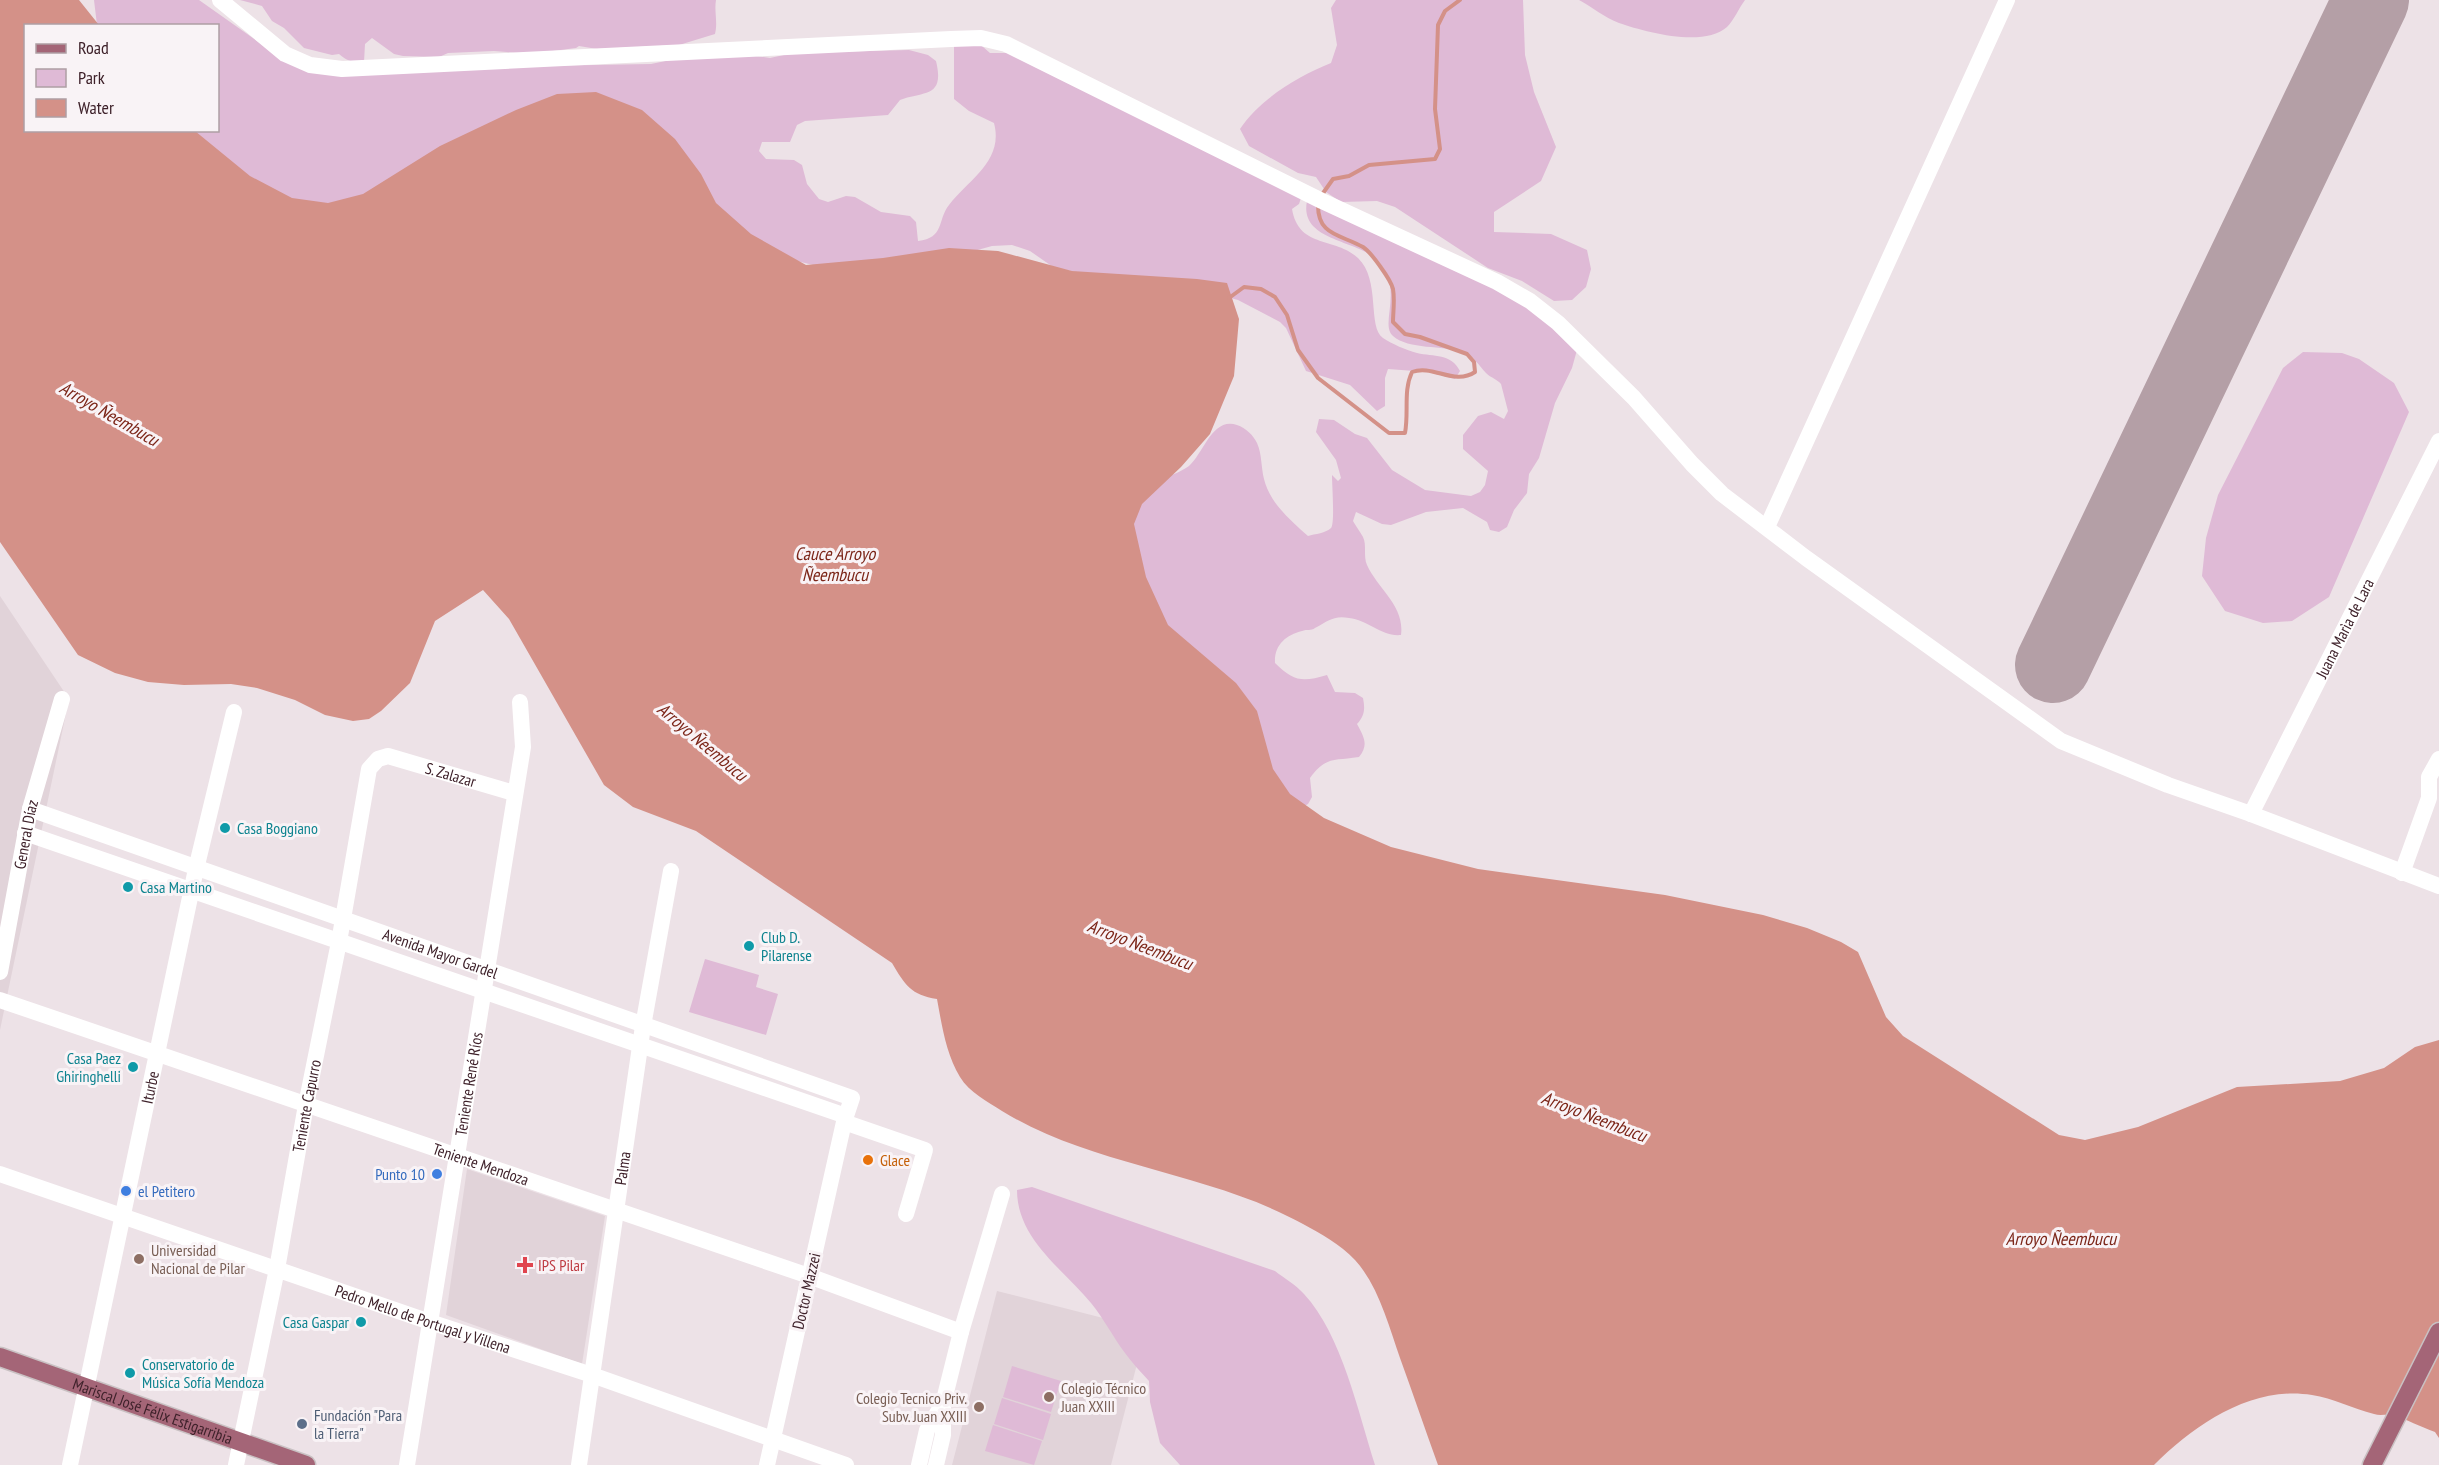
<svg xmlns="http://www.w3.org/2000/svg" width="2439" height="1465" font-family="'PT Sans Narrow',sans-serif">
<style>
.built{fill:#e1d3d9}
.green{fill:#dfbad6}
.water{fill:#d49188}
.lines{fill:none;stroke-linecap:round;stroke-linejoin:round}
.stream{stroke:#d49188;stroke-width:4}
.runway{stroke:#b49fa6;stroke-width:76}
.major-casing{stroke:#c9c1c3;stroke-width:21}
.minor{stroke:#fff;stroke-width:16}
.major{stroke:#a46577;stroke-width:18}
.culture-dot{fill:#0f9aa8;stroke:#f9f3f6;stroke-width:2}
.food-dot{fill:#e8710a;stroke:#f9f3f6;stroke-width:2}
.shop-dot{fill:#3f7fe0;stroke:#f9f3f6;stroke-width:2}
.education-dot{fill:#8d6e63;stroke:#f9f3f6;stroke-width:2}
.health-dot{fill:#e0444e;stroke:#f9f3f6;stroke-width:2}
.service-dot{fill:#5c6f8a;stroke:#f9f3f6;stroke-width:2}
.labels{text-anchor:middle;stroke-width:6;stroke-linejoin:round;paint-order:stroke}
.street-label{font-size:16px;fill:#3e212a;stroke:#f9f3f6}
.culture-label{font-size:16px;fill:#0d838f;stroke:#f9f3f6;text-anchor:start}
.food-label{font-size:16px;fill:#c56008;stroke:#f9f3f6;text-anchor:start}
.shop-label{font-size:16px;fill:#366cbe;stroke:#f9f3f6;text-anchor:end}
.education-label{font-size:16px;fill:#785e54;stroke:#f9f3f6;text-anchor:start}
.health-label{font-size:16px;fill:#be3a42;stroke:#f9f3f6;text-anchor:start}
.service-label{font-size:16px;fill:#4e5e75;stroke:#f9f3f6;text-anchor:start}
.water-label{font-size:18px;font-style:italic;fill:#7c2619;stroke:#f9f3f6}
</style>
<rect width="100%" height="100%" fill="#ede2e7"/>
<path class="built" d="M0,596l69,103 -69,331z
M467,1169l138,47 -23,148 -136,-49z
M997,1291l149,38 -35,136h-159z"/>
<path class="green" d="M94,0h105l65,46 44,24 343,-6 29,-6 69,-3 21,3 23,-5 116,-3 19,5 8,6c9,37 -12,30 -36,39l-12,15 -83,6 -8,4 -7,17h-28l-3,9 7,8 28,1 8,5 5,19 12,15 9,3 18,-6 9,1 26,15 29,4 6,6 2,19c27,-3 19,-21 31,-36 20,-26 55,-44 45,-82l-25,-12 -15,-12v-54l28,1 8,7h18l294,142 -3,9 -7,5c7,40 42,27 66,49 23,22 9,69 25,80 9,6 23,12 34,15 17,4 34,0 43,18l-5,8 -27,-7 -40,-3 -3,9v28l-8,5 -27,-26 -44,-14 -20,-43 -6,-6 -42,-22 -19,-5 -44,-1 -122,-27 -23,-16 -18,-6 -20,1 -18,5 -157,15 -28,-7 -295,-135 -36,14 -120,90 -174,-97 54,-1v-104l-121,-1z
M240,0h476c-2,12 2,22 -1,34l-36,11 -82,4 -18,-3 -3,2 -46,6 -36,-3 -46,2 -9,4 -36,-1 -9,-2 -22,-16 -7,6 -1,18c-11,1 -17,-1 -25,-8l-7,1 -28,-7 -20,-20 -12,-7 -10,-15z
M1336,0h187l2,55 9,37 22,55 -15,34 -47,31v20l57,2 36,16 4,19 -5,18 -14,13 -18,1 -32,-20 -34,-13 -93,-61 -18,-6 -36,1 -15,-10 -10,-15 -18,-4 -49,-27 -9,-17c20,-30 58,-53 91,-66l6,-18 -6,-37z
M1579,0h166c-6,8 -11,20 -18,27 -23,21 -82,5 -108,-4 -14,-5 -27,-16 -40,-23z
M1307,201l215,95 55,54 -5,18 -17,35 -16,55 -10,16 -2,19 -13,17 -7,17 -8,5 -9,-2 -3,-8 -24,-14 -37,4 -35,13 -9,-1 -26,-12 -3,9c3,5 7,11 10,16 4,8 0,19 4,28 11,24 38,41 34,70 -19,2 -33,-15 -52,-17 -15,-3 -21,3 -34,10 -4,3 -8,1 -13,3 -16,4 -28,14 -27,32 19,19 28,19 52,12l8,17 20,1 8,5c2,11 2,17 -6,26 7,13 12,21 2,33 -25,4 -33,-1 -49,21l2,19 -4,7 -9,5 -171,-235 -1,-55c11,-13 24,-31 38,-40 7,-5 16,-7 24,-13 15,-13 23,-49 48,-41 9,3 16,10 20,18 5,11 4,24 7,36 6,24 26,41 44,57 7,-2 18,-3 23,-8 4,-4 1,-43 1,-53l6,6 3,-3 -5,-18 -20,-28 3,-13 15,1 21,14 12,4 25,32 33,20 46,6 9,-4 5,-7 3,-14 -25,-22v-14l15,-19 13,-4 13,7 4,-8 -7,-27c-4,-5 -10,-6 -15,-11 -7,-7 -12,-17 -23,-21 -21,-7 -54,-2 -70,-16 -14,-12 12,-48 -16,-76 -22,-21 -78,-19 -70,-59z
M2303,352l39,1 17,6 35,24 15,29 -80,185 -37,24 -29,2 -38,-12 -23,-35 4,-38 12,-43 65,-127z
M705,959l54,16 -3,12 22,7 -12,41 -77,-23z
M1032,1187l243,84c9,7 21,14 29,23 38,41 54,118 71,171h-195l-20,-22 -10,-41 -1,-21c-8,-9 -17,-18 -24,-28 -12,-16 -21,-34 -34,-50 -28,-34 -74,-64 -74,-113z
M1012,1366l49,15 -10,31 -48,-15z
M1002,1398l49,16 -8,26 -49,-16z
M993,1425l49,16 -8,24 -49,-14z"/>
<path class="water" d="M0,0h79l20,25 -73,1v104l169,1 55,45 42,22 36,5 35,-9 77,-48 76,-36 41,-16 39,-2 46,18 33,29 26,35 15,29 35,31 55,31 77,-7 66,-10 49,3 74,20 125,8 30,4 12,36 -5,57 -24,58 -29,33 -39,37 -8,20 12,53 22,48 68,58 21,28 16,58 17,25 34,24 67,29 87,22 187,26 98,20 44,13 34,14 17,10 28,65 17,19 156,99 26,5 53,-13 99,-40 103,-6 44,-13 31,-21 24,-7v398l-4,-6c-14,-5 -29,-13 -43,-17 -6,-1 -12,1 -18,-1 -21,-5 -41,-16 -62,-19 -60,-10 -118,30 -158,70h-716c-13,-36 -25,-71 -38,-107 -11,-32 -22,-73 -45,-98 -15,-16 -34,-26 -52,-36 -94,-52 -210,-57 -301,-113 -14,-9 -33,-19 -42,-34 -14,-23 -18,-51 -23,-78 -26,-4 -32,-14 -45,-36l-196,-132 -63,-24 -29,-22 -95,-166 -26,-29 -48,31 -25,62 -29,28 -12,8 -16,2 -28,-6 -30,-15 -38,-12 -26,-4 -47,1 -36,-3 -33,-9 -37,-18 -78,-113z"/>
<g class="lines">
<path class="stream" d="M1321,196l12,-17 16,-3 20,-11 66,-6 5,-10 -5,-40 3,-84 7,-14 15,-11
M1229,298l15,-11 17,2 14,8 12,18 11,35 20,28 71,55h16c4,-21 -2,-42 7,-61 21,-8 42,14 63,0l-1,-10 -7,-8 -47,-17 -15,-3 -12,-12c0,-10 2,-22 0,-33 -2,-9 -22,-37 -30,-42 -23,-13 -46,-11 -45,-44"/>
<path class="runway" d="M2053,665l318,-665"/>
<defs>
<g id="major">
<path id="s10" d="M0,1357l306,108"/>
<path d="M2372,1465l67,-133"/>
</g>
</defs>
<use href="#major" class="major-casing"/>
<g class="minor">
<path d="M220,0l65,54 25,11 32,4 609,-30 30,-1 25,6 316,157 175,81 33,19 28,22 76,75 58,66 30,30 84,64 255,183 107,44 83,29 188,72"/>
<path d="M1767,527l240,-527"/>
<path id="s1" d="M30,809l822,289 -8,24 -77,343"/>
<path id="s2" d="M2251,814l188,-373"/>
<path d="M25,833l821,283"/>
<path d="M2402,873l27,-75v-21l10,-18"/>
<path id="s3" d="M0,972l30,-163 32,-110"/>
<path id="s4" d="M0,1000l809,276 152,56"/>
<path d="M844,1122l81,28 -19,64"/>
<path id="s5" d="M0,1174l430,148 162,53 254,90"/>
<path id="s6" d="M70,1465l126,-596 38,-157"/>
<path id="s7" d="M236,1465l41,-196 29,-164 33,-163 30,-173 9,-10 10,-3 126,37"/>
<path id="s8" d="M407,1465l116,-718 -3,-45"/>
<path id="s9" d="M579,1465l64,-439 28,-155"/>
<path d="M919,1465l8,-35 15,-25"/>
<path d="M936,1465l7,-30v-31l18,-72 41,-138"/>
</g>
<use href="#major" class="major"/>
</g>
<g class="culture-dot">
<circle cx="225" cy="828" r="6"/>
<circle cx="128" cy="887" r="6"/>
<circle cx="749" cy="946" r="6"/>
<circle cx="133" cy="1067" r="6"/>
<circle cx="361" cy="1322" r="6"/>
<circle cx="130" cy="1373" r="6"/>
</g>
<circle class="food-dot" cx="868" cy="1160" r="6"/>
<g class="shop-dot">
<circle cx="437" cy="1174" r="6"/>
<circle cx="126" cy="1191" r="6"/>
</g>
<g class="education-dot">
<circle cx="139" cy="1259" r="6"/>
<circle cx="1049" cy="1397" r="6"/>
<circle cx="979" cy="1407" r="6"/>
</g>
<path class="health-dot" d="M522 1256h6v6h6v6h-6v6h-6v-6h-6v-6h6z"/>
<circle class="service-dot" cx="302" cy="1424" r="6"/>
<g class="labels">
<g class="street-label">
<text dy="6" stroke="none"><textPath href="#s2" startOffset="208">Juana Marìa de Lara</textPath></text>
<text dy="6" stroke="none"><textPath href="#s7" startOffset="798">S. Zalazar</textPath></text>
<text dy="6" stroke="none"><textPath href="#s3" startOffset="140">General Díaz</textPath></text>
<text dy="6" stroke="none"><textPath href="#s1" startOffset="435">Avenida Mayor Gardel</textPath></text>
<text dy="6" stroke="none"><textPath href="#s8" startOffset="386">Teniente René Ríos</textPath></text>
<text dy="6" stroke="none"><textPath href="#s6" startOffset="386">Iturbe</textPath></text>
<text dy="6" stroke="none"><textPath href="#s7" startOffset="366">Teniente Capurro</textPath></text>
<text dy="6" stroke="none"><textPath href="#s4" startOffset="508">Teniente Mendoza</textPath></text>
<text dy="6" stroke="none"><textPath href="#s9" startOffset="300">Palma</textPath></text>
<text transform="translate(806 1291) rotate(-77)" y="6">Doctor Mazzei</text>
<text dy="6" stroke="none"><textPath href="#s5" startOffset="447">Pedro Mello de Portugal y Villena</textPath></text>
<text dy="6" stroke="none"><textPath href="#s10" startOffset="162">Mariscal José Félix Estigarribia</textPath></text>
</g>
<g class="culture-label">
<text x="237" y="834">Casa Boggiano</text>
<text x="140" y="893">Casa Martino</text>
<text x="761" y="943">Club D.<tspan x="761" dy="18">Pilarense</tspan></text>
<text x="121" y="1064" text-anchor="end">Casa Paez<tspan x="121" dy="18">Ghiringhelli</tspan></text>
<text x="349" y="1328" text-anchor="end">Casa Gaspar</text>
<text x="142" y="1370">Conservatorio de<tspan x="142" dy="18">Música Sofía Mendoza</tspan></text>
</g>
<g class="food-label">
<text x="880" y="1166">Glace</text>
</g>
<g class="shop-label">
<text x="425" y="1180">Punto 10</text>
<text x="138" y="1197" text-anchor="start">el Petitero</text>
</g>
<g class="education-label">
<text x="151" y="1256">Universidad<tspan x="151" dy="18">Nacional de Pilar</tspan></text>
<text x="1061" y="1394">Colegio Técnico<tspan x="1061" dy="18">Juan XXIII</tspan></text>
<text x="967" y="1404" text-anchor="end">Colegio Tecnico Priv.<tspan x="967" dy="18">Subv. Juan XXIII</tspan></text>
</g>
<g class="health-label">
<text x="538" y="1271">IPS Pilar</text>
</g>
<g class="service-label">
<text x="314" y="1421">Fundación "Para<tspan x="314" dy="18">la Tierra"</tspan></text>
</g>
<g class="water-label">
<text transform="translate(109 414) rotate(30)" y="6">Arroyo Ñeembucu</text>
<text x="835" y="560">Cauce Arroyo<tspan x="835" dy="21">Ñeembucu</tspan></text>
<text transform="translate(702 742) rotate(40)" y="6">Arroyo Ñeembucu</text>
<text transform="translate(1140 945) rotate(21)" y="6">Arroyo Ñeembucu</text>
<text transform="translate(1594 1117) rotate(21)" y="6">Arroyo Ñeembucu</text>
<text x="2061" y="1245">Arroyo Ñeembucu</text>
</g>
</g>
<rect x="24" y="24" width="195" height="108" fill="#f9f3f6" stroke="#ae9fa4" stroke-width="1.5"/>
<rect x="36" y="44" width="30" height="9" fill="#a46577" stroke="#ae9fa4" stroke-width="1.5"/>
<text x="78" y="54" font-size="18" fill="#3e212a">Road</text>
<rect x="36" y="69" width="30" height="18" fill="#dfbad6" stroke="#ae9fa4" stroke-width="1.5"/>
<text x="78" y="84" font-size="18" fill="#3e212a">Park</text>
<rect x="36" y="99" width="30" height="18" fill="#d49188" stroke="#ae9fa4" stroke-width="1.5"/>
<text x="78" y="114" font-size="18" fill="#3e212a">Water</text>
</svg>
